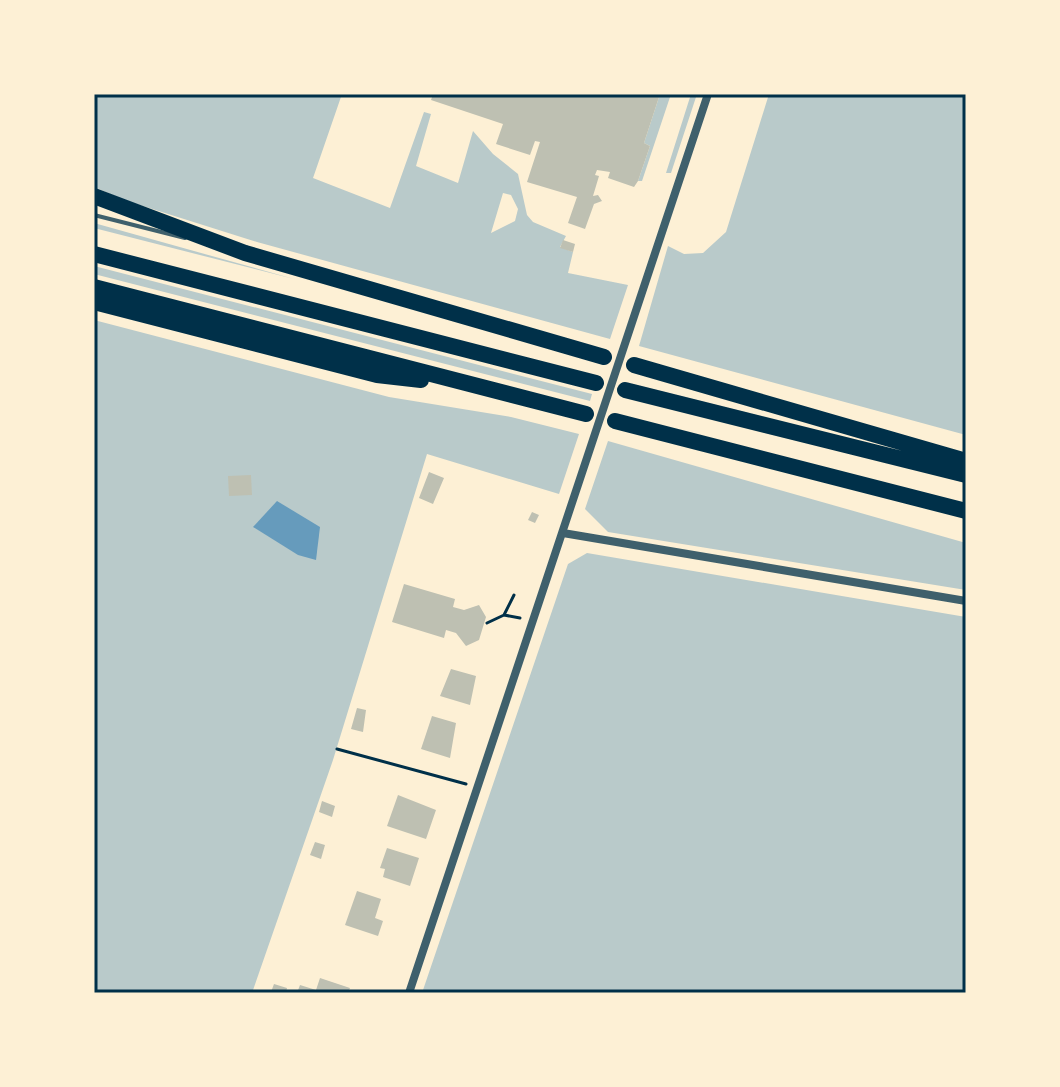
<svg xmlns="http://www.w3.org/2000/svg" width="1060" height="1087" font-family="'Archivo Narrow',sans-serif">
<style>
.green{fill:#b9caca;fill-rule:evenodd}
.water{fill:#669bbc}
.building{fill:#bec0b2}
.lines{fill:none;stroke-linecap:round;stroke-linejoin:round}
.path{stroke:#003049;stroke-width:3}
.service{stroke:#3f606c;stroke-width:4}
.minor{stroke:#3f606c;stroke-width:8}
.motorway{stroke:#003049;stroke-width:16}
.neatline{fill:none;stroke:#003049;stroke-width:3}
</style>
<rect width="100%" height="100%" fill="#fdf0d5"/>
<path class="green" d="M94,94h248l-29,84 77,30 34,-96 7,2 -15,52 42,17 15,-52 20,23 25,20 9,41 6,7 33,14 -6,11 13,5 -5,21 60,12 -18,54 -353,-97 -130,-41 -33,-14zM503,193l8,2 7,14 -3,12 -24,12z
M660,94h11l-29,87h-4l12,-35 -6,-3z
M691,94h6l-26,79h-5z
M769,94h197v341l-327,-89 29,-100 16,8 19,-1 23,-21z
M94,223l200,56 -200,-51z
M94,266l498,128 -2,7 -496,-127z
M94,320l295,77 122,20 68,17 -20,60 -132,-40 -94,306 -81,233h-158z
M608,441l358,102v47l-358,-58 -23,-23z
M587,553l379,64v376h-544l146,-429z"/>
<path class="water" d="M277,501l43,26 -4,33 -18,-5 -45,-28z"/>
<path class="building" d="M433,94h227l-16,49 6,3 -12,35 -4,6 -26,-9 2,-6 -13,-2 -2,5 4,1 -6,20 5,-1 4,6 -8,3 -9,25 -17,-6 9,-26 -50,-15 13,-40 -5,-1 -5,14 -34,-11 7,-20 -72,-24z
M563,240l12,4 -2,8 -13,-4z
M429,472l15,6 -11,26 -14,-6z
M251,475l1,20 -23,1 -1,-20z
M532,512l7,3 -4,8 -7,-3z
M404,584l51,15 -2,8 11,3 15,-5 7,12 -7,23 -13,6 -10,-13 -10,-3 -2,8 -52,-16z
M451,669l25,7 -6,29 -30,-9z
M357,708l9,2 -3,22 -12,-3z
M432,716l24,7 -6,35 -29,-9z
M398,795l38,15 -10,29 -39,-13z
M322,801l13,5 -3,11 -13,-5z
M315,842l10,3 -4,14 -11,-4z
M387,848l32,10 -9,28 -27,-9 2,-8 -5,-1z
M357,891l24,8 -6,19 8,3 -5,15 -33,-11z
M320,978l30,10 -2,5h-51l3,-8 16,5z
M274,984l13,4 -1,5 -15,-1z"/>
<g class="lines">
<path class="path" d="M504,615l16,3
M487,623l17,-8 10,-20
M337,749l129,35"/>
<path class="service" d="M94,215l91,23"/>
<path class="minor" d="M563,533l403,68
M409,993l299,-899"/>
<path class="motorway" d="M94,196l151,57 359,104
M94,254l502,129
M94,287l492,127
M94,302l283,73 44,5
M634,365l332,96
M625,390l341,85
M615,421l351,90"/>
</g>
<rect width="1060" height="1087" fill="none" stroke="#fdf0d5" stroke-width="192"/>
<rect x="96" y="96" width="868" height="895" class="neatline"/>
</svg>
